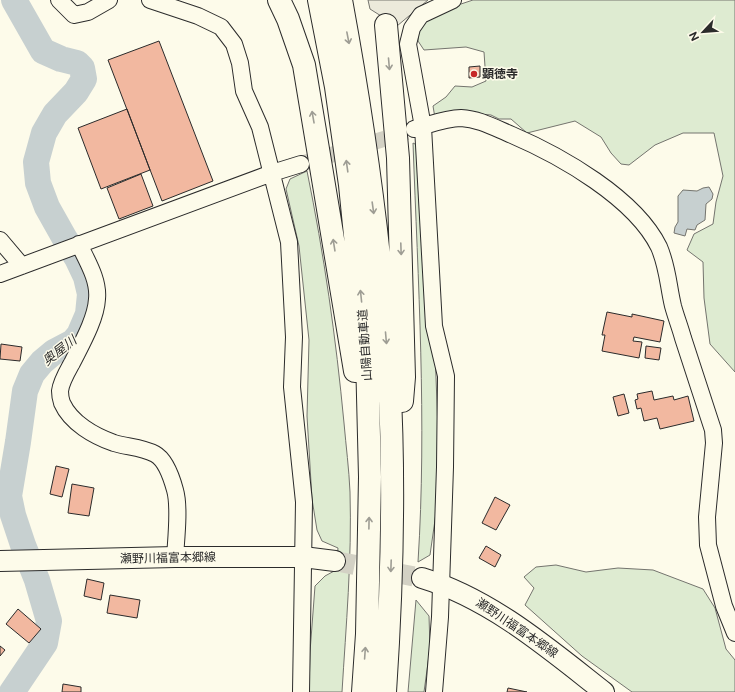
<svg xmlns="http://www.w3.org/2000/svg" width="735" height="692" font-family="'Public Sans','Noto Sans JP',sans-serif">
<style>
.green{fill:#deebd1;stroke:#74746e}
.parking{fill:#eceadb;stroke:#74746e}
.water{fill:#c7d0d0;stroke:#74746e}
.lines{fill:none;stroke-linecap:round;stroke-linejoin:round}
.river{stroke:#c7d0d0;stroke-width:26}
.building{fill:#f2b8a0;stroke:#2b2b2b}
.minor-tunnel{stroke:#d3d1c4;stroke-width:16;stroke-dasharray:16 8;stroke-linecap:butt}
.major-tunnel{stroke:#d3d1c4;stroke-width:20;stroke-dasharray:20 10;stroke-linecap:butt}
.minor-casing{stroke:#2b2b2b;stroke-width:18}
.major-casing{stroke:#2b2b2b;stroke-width:22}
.highway-casing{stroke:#2b2b2b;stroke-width:24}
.minor{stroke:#fdfbea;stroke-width:16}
.major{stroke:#fdfbea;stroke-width:20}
.highway{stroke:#fdfbea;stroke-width:22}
.oneway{stroke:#9e9d94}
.poi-dot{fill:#c62828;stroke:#fdfbea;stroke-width:1.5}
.labels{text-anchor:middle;stroke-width:3;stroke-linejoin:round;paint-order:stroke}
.poi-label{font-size:12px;font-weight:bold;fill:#2b2b2b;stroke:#fdfbea;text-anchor:start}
.street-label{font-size:12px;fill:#2b2b2b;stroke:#fdfbea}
.water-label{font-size:13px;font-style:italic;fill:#2b2b2b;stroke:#fdfbea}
</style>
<rect width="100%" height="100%" fill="#fdfbea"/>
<path class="green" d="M473,0h262v372l-25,-28 -6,-46 -1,-36 -16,-12 7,-16 19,-10 3,-22 7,-26 -9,-43h-31l-28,12 -26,20 -8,-1 -10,-11 -10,-16 -26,-16 -48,12 -16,-14h-12l-8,-4 -11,-1 -45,4 -2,-12 13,-9 9,-11 17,1 14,-6 -2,-29 -18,-5 -42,3 -6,-9 1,-17 24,-14z
M413,143l6,3 16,205 4,106 -3,56 -6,42 -12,7c9,-140 0,-280 -5,-419z
M307,171c17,83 29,167 37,252 2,23 5,46 6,69 2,67 -4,134 -8,200h-33l1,-40 5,-66 10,-10 11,-6 2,-22 -16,-7 -5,-11 -5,-31 -5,-83 2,-76 -10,-94 -13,-57 4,-10z
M556,565l30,7 32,-4 35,2 50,19 12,19 11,41 9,11v32h-103l-50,-36 -57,-51 9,-17 -10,-11 12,-10z
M416,600l13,16 1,32 -6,44h-16z"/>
<path class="parking" d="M368,0h60l-31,26 -27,-17z"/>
<path class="water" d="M709,187l4,7 -1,5 -6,5 -1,16 -8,5 -2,5 -8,-1 -2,7 -11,-3 1,-6 3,-5v-26l5,-6 14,1 6,-3z"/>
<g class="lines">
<path class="river" d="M12,692l33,-49 4,-22 -12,-41 -14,-35 -10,-30 -4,-19 9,-54 7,-51 7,-17 10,-12 12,-10 19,-10 6,-7 9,-21 2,-20 -4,-17 -9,-19 -12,-19 -18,-32 -9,-24 -2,-21 8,-29 11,-19 21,-22 8,-13 -2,-11 -5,-5 -16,-4 -18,-8 -29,-51"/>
</g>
<path class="building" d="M159,41l54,140 -51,20 -54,-141z
M480,66v11l-11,1v-11z
M127,109l23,61 -49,19 -23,-61z
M141,174l12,32 -34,13 -12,-31z
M607,312l25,5v-3l32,7 -4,21 -26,-5 -1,4 9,1 -3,16 -37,-7 3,-16h-3z
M1,344l21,3 -2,14 -20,-2z
M646,346l15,2 -2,12 -14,-2z
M652,391l2,9 19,-4 1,4 14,-4 6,25 -34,8 -3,-11 -13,3 -3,-13 -4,1 -2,-9 3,-1 -1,-5z
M624,394l5,19 -11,3 -5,-19z
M56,466l13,3 -7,28 -12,-3z
M72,484l22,4 -5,28 -21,-3z
M495,497l15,8 -14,25 -14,-7z
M486,546l15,9 -6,12 -16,-9z
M87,579l17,4 -3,17 -17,-4z
M110,595l30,5 -3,18 -30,-5z
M18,609l23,20 -12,14 -23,-19z
M0,646l5,4 -5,6z
M63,684l18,3v5h-19z
M508,688l19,4h-20z"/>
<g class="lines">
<path class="minor-tunnel" d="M301,164l106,-32"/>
<path class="major-tunnel" d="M335,561l87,17"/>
<defs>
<path id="minor" d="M59,0l15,15 14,-3 21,-12
M150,0l48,16 23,11 13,17 6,19 4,28 16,36 29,115 5,95 -2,50 12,115 -3,190
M414,129c15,-4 31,-11 47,-11 19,1 34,10 51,17 49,21 123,63 147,112 9,21 9,38 14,59 3,11 7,21 10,32 10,31 20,61 30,92l1,13 -7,74 1,28 16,61 11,27
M0,240l22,26
M79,244c8,17 20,36 18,55 -1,20 -16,46 -25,64 -5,9 -11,19 -12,28 0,4 1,9 2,12 9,20 32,33 52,40 13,4 28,4 41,11 11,6 17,25 20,36 5,17 1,50 0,67
M0,274l272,-101 29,-9
M434,692l6,-75 5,-150 1,-91 -12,-50 -11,-199 -15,-83 4,-16 9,-13 32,-15"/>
<path id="major" d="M0,561l175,-4h128l32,4
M422,578c69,21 126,70 182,114"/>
<path id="highway" d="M279,0l9,19 16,46 51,306
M319,0l17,87 14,98 17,171 3,121 -3,157 -4,58
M341,0c23,125 41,251 48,378 6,104 3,210 -4,314
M386,25l12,133 6,219 -2,24"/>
</defs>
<use href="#minor" class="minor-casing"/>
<use href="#major" class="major-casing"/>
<use href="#highway" class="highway-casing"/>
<use href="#minor" class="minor"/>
<use href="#major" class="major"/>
<use href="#highway" class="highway"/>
</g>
<defs><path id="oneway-shaft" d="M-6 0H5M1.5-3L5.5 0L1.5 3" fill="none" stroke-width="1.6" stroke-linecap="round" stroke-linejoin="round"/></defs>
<g class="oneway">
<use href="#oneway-shaft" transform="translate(348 38) rotate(79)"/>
<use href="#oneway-shaft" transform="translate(389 64) rotate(85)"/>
<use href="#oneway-shaft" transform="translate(313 117) rotate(-100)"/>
<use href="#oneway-shaft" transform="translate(347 166) rotate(-98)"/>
<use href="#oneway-shaft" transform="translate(373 208) rotate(82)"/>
<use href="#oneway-shaft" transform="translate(334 245) rotate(-99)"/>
<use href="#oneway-shaft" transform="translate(401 249) rotate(88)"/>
<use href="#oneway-shaft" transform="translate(361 296) rotate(-96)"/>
<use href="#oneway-shaft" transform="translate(386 338) rotate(85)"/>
<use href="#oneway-shaft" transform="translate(369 523) rotate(-89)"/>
<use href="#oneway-shaft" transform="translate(391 566) rotate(92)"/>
<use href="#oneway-shaft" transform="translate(365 653) rotate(-86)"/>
</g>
<circle class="poi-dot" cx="474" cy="74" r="4"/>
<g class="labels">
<g class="poi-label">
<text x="482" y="78">顕徳寺</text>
</g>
<g class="street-label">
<text transform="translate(365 345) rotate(-94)" y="4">山陽自動車道</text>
<text transform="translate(168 558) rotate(-1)" y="4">瀬野川福富本郷線</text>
<text transform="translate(517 628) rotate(34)" y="4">瀬野川福富本郷線</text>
</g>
<g class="water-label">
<text transform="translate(59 350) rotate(-38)" y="5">奥屋川</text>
</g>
</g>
<g transform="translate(703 32) rotate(244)" stroke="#fdfbea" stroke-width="3" paint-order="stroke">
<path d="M0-3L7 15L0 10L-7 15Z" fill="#2b2b2b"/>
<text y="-6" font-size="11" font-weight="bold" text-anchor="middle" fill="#2b2b2b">N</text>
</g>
</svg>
